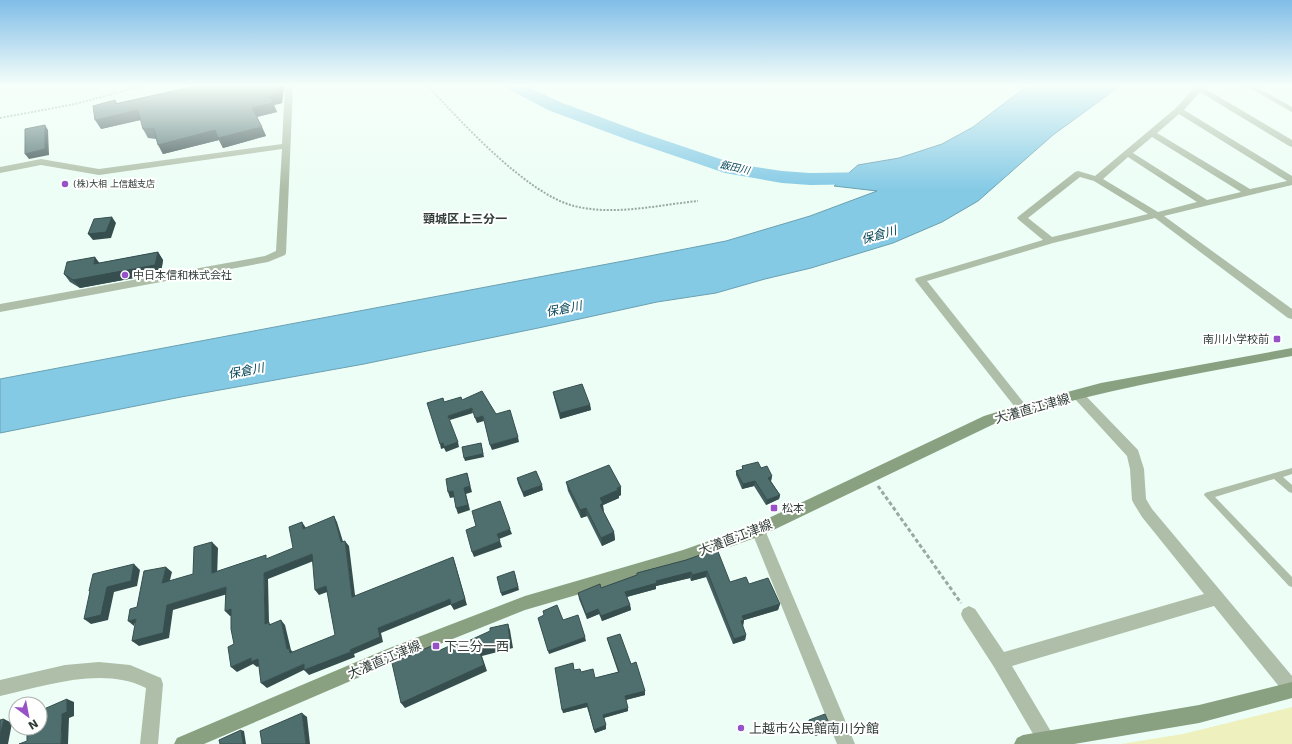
<svg xmlns="http://www.w3.org/2000/svg" width="1292" height="744" font-family="'DejaVu Sans','Noto Sans JP',sans-serif">
<style>
.green{fill:#eef0be}
.water{fill:#84cae5;stroke:#6ba0b1}
.lines{fill:none;stroke-linecap:round;stroke-linejoin:round}
.river{fill:#84cae5;fill-rule:evenodd}
.path-far1{stroke:#9aa9a2;stroke-width:2;stroke-dasharray:2 1.5;stroke-linecap:butt}
.path{stroke:#9aa9a2;stroke-width:3;stroke-dasharray:4 2.5;stroke-linecap:butt}
.lane{fill:#aebea8;fill-rule:evenodd}
.street{fill:#aebea8;fill-rule:evenodd}
.secondary{fill:#89a181;fill-rule:evenodd}
.wall{fill:#445f5f}
.shaded-wall{fill:#374e4e}
.building{fill:#4f6f6f;stroke:#374e4e;fill-rule:evenodd}
.poi-dot{fill:#9752c7;stroke:#fff;stroke-width:1.5}
.labels{text-anchor:middle;stroke-width:4;stroke-linejoin:round;paint-order:stroke}
.far-poi-label{font-size:9px;fill:#313d38;stroke:#fff;text-anchor:start}
.far-water-label{font-size:10px;font-style:italic;fill:#034456;stroke:#fff}
.poi-label{font-size:11px;fill:#313d38;stroke:#fff;text-anchor:start}
.neighbourhood-label{font-size:12px;font-weight:bold;fill:#313d38;stroke:#fff}
.water-label{font-size:12px;font-style:italic;fill:#034456;stroke:#fff}
.near-street-label{font-size:13px;fill:#313d38;stroke:#fff}
.near-poi-label{font-size:13px;fill:#313d38;stroke:#fff;text-anchor:start}
</style>
<rect width="100%" height="100%" fill="#ecfef5"/>
<path class="green" d="M1292,707v37h-171l62,-10z"/>
<path class="water" d="M1027,86h93l-67,49 -75,66 -36,21 -49,21 -82,25 -46,11 -49,14 -59,9 -114,25 -179,37 -183,33 -181,36v-54l634,-120 92,-18 84,-25 67,-25 -43,-5 24,-21 41,-7 43,-14 31,-17z"/>
<g class="lines">
<path class="river" d="M506,86h20l34,16 83,31 92,31 47,7 28,2 67,-1 7,2 2,4 -2,4 -7,2 -67,1 -28,-2 -57,-10 -94,-32 -83,-31 -40,-21z"/>
<path class="path-far1" d="M428,86c33,36 99,108 146,120 40,10 84,-1 124,-5
M0,118l75,-14 67,-18"/>
<path class="path" d="M878,486l83,117"/>
<path class="lane" d="M1292,468v6l-9,3 9,8v8l-3,-1 -15,-13 -59,18 77,80v10l-3,-1 -85,-91 1,-2 3,-1z"/>
<path class="street" d="M285,86h8l-7,167 -1,2 -17,7 -268,50v-8l265,-48 11,-5 6,-102 -183,26 -58,-10 -41,8v-6l41,-8 58,10 183,-25z
M1196,86h10l-2,2 88,52v7l-3,-1 -89,-54 -16,18 108,66v9l-128,31 128,93v10l-4,-1 -133,-100 -102,25 -126,38 101,127 -2,3 -4,2 -4,-2 -103,-131 1,-2 127,-38 -24,-20 -2,-2 2,-2 56,-44 3,-1 17,5 81,-68zM1179,114l108,67 -37,8 -93,-56zM1152,137l89,55 -34,8 -74,-47zM1128,157l69,45 -39,10 -55,-33zM1080,177l14,4 54,33 -96,23 -24,-19z
M1246,86h9l37,21v5z
M1078,390l4,2 56,58 6,19 2,30 6,10 140,167v21l-6,-2 -72,-89 -202,60 44,74 -2,4h-15l-45,-77 -31,-48 -2,-5 2,-5 6,-3 6,3 29,43 200,-58 -62,-77 -8,-13 -2,-4 -2,-31 -3,-13 -53,-58 -2,-3 2,-3z
M758,524l5,1 2,5 90,214h-18l-86,-214 2,-5z
M99,662l31,3 31,13 2,6 -5,60h-18l6,-56c-44,-22 -100,-2 -146,8v-16l65,-15z"/>
<path class="secondary" d="M1292,348v8c-101,19 -201,35 -298,68l-231,111 -80,29 -158,46 -135,54 -186,80h-30l3,-6 210,-89 138,-53 158,-46 71,-25 230,-109 42,-13 75,-20z
M1292,682v16l-93,25 -125,21h-60l3,-6 6,-3 176,-30z"/>
</g>
<path class="wall" d="M195,86h89l-2,17 -8,2 3,7 -20,5 9,19 -43,12 -4,-8 -56,14 -7,-15 -8,-1 -5,-9 -2,-9 -40,9 14,-29 2,3z
M158,252l5,8 -2,13 -81,15 -10,-6 -6,-8 35,-11z
M553,392l37,13 1,5 -31,9 -6,-22z
M742,466l19,2 11,8 -1,5 9,14 -1,4 -13,6 -12,-19 -12,3 -6,-14v-4l6,-2z
M517,478l26,12 -19,7 -6,-14z
M566,482l55,5v8l-2,1v2l-16,7v7l11,20 1,8 -13,6 -15,-30 -6,2 -13,-27z
M686,560l44,22 19,2 31,20 -2,6 -34,10 -1,6 3,9 -1,5 -12,4 -27,-67 -15,4 -1,-3 -34,8v3l-29,8 3,8 1,5 -29,11 -3,-7 -12,5 -8,-20 -1,-6 23,-5 36,-13v-2z
M607,638l24,26 14,31 -19,5 2,11 -24,7 2,11 -11,4 -8,-26 -24,6 11,-43 21,8 23,-6 -10,-30z
M809,720l22,8 -1,2 -15,6 -7,-14z"/>
<path class="shaded-wall" d="M279,86h5l-2,17 -8,2 3,7 -21,5 -4,-9 18,-12z
M138,110l6,9 -43,10 -6,-9z
M45,125l3,5 1,25 -20,4 -4,-5z
M262,127l4,9 -43,12 -4,-8 -56,14 -5,-9 57,-15z
M112,217l4,6 -5,15 -18,2 -5,-6z
M158,252l5,8 -2,13 -81,15 -7,-8z
M95,257l6,8 -7,-1z
M590,405l1,5 -31,9v-6z
M472,408l1,5 -23,7 -2,-4z
M483,416l1,5 -7,2 -2,-5z
M518,437l1,5 -27,8 -2,-5z
M458,442l1,5 -13,5 -2,-4 -3,1 -1,-5 3,-1z
M481,443l3,14 -19,4 -1,-3z
M467,473l5,19 -6,2 4,16 -12,4 -2,-6 8,-20z
M772,476l-1,5 -4,1 1,-4z
M755,481l-1,5 -12,3 1,-5z
M542,485l1,5 -19,7 -1,-5z
M621,487v8l-2,1v2l-16,7 1,6 -4,2v-15z
M453,491l2,6 -5,1 -2,-6z
M780,495l-1,4 -13,6 1,-5z
M586,508l1,8 -6,2 -1,-8z
M334,516l3,6 8,26 -4,-6z
M302,522l4,6 -3,1z
M510,529l2,5 -13,5 -2,-5z
M614,532l1,8 -13,6 -1,-8z
M345,541l4,5 7,57 -4,-6z
M500,541l2,6 -28,10 -2,-5z
M212,542l6,6 -1,30 -5,-5z
M312,554l4,6 -48,19 1,44 5,4 -9,-3 -1,-51z
M453,557l2,6 12,42 -13,5 -3,-5z
M134,564l6,6 -3,16 -23,6 -6,28 -17,4 -7,-5 23,-32z
M166,567l6,5 -4,16 -6,-5z
M707,571l-1,6 -15,4 1,-6z
M691,572l-1,6 -34,8v3l-30,8 -1,-5 31,-11z
M515,574l4,16 -17,6 -1,-3z
M326,586l4,5 -11,4 -4,-5z
M226,587l5,6 -58,17 -4,28 -30,8 -7,-5 35,-36z
M450,599l2,5 -71,29 2,9 -29,12 1,3 -46,18 -5,-5 46,-20 28,-22z
M780,604l-2,6 -37,11 1,-5z
M630,605l1,5 -29,11 -1,-5z
M231,609l5,5 -6,2 -5,-5z
M598,609l1,5 -12,5 -1,-5z
M136,619l-2,7 -6,-5z
M281,620l4,5 6,25 3,3h-4l-3,-4z
M744,620l-1,6 -2,-5z
M508,624l2,6 3,18 -31,8 5,15 -82,37 -4,-5 78,-53z
M746,635l-1,5 -12,4 1,-5z
M585,637l1,4 -37,13 -1,-3z
M251,658l7,1 5,5 -6,3 -4,-3 -16,8 -6,-5z
M304,664l4,4 -41,20 -6,-5z
M645,691v4l-20,5v-4z
M67,699l7,3v14l-5,2 -1,26h-7l1,-30z
M587,703v4l-24,6 -1,-3z
M628,708v3l-25,7v-3z
M302,713l5,4 3,27h-4z
M4,719l8,4 -4,21h-8v-9z
M606,725v4l-11,4 -1,-3z
M831,728l-1,2 -15,6 1,-2z
M241,730l3,1 2,13h-3z"/>
<path class="building" d="M195,86h84l-1,7 -8,3 3,7 -21,5 10,19 -44,11 -3,-8 -57,15 -4,-16h-11l-5,-19 -43,10 -2,-14 22,-6 1,4z
M45,125v24l-20,5v-25z
M112,217l-6,15 -18,2 6,-15z
M158,252l-3,13 -82,15 -9,-6 3,-12 28,-5 -1,7z
M582,384l8,21 -30,8 -7,-21z
M482,391l14,23 14,-4 8,27 -28,8 -7,-29 -8,2 -3,-10 -24,8 10,26 -14,5 -1,-4 -3,1 -13,-41 16,-5 1,4 17,-5 1,3z
M481,443l2,11 -19,4 -2,-11z
M758,462l3,6 6,-2 5,10 -4,2 12,17 -13,5 -12,-19 -12,3 -7,-13 7,-2 -1,-3z
M609,465l12,22 -4,1 1,2 -18,8 3,5 -3,2 14,27 -13,6 -15,-30 -6,2 -14,-28z
M536,471l6,14 -19,7 -6,-14z
M467,473l3,13 -6,2 4,17 -12,3 -3,-17 -5,1 -2,-13z
M500,501l10,28 -13,5 3,7 -28,11 -6,-22 10,-4 -4,-15z
M334,516l7,26 4,-1 7,56 101,-40 12,42 -14,6 -1,-6 -72,29 2,9 -30,13 1,2 -47,18v-6l-43,19 -3,-24 -7,3v-4l-20,9 -3,-20 6,-3 -3,-15v-20l-6,2 1,-24 -59,18 -4,28 -31,8 4,-22 -8,2 2,-12 7,-2 7,-36 22,-4 -4,16 31,-9 1,-27 18,-5v31l54,-18v4l27,-11 -4,-21 13,-5 1,7zM312,554l3,36 11,-4 9,49 -45,18 -1,-5 -2,1 -6,-29 -12,5v-3l-4,2 -1,-51z
M717,549l13,33 16,-5 3,7 19,-6 12,26 -38,12 2,4 -3,1 5,14 -12,4 -27,-68 -15,4 -1,-3 -35,9 1,2 -32,9 5,13 -29,11 -3,-7 -12,5 -8,-21 22,-9 1,4 36,-13v-2l49,-13z
M134,564l-3,17 -24,6 -6,28 -17,4 6,-28h-1l4,-17z
M514,571l4,16 -17,6 -4,-16z
M557,605l6,15 15,-5 7,22 -37,14 -10,-33 6,-3 -1,-4z
M508,624l2,18 -31,8 5,15 -83,38 -9,-40 44,-19 2,7 25,-11 1,3 26,-12v-3z
M620,634l11,30 5,-2 9,29 -20,5 3,12 -25,7 3,10 -12,5 -7,-27 -25,7 -7,-42 18,-5 1,7 6,-1 1,3 12,-3 2,9 24,-6 -12,-34z
M67,699v13l-5,2 -1,30h-42l8,-3v-9l11,-4h2v-1l3,-1 1,-17z
M302,713l4,31h-44l-2,-13z
M825,714l6,14 -15,6 -7,-14z
M4,719l-4,16v-15z
M241,730l2,14h-23l-1,-4z"/>
<linearGradient id="sky" x2="0" y2="1"><stop stop-color="#80bde7"/><stop offset="0.45" stop-color="#f6fffa"/><stop offset="1" stop-color="#f6fffa" stop-opacity="0"/></linearGradient>
<rect width="1292" height="190" fill="url(#sky)"/>
<g class="poi-dot">
<circle cx="65" cy="184" r="4"/>
<circle cx="125" cy="275" r="4"/>
<rect x="1273" y="335" width="8" height="8" rx="2"/>
<rect x="770" y="504" width="8" height="8" rx="2"/>
<rect x="432" y="642" width="8" height="8" rx="2"/>
<circle cx="741" cy="728" r="4"/>
</g>
<g class="labels">
<g class="far-poi-label">
<text x="73" y="187">(株)大相 上信越支店</text>
</g>
<g class="far-water-label">
<text transform="translate(735 167) rotate(12)" y="4">飯田川</text>
</g>
<g class="poi-label">
<text x="133" y="279">中日本信和株式会社</text>
<text x="1269" y="343" text-anchor="end">南川小学校前</text>
<text x="782" y="512">松本</text>
</g>
<g class="neighbourhood-label">
<text x="465" y="223">頸城区上三分一</text>
</g>
<g class="water-label">
<text transform="translate(879 235) rotate(-16)" y="4">保倉川</text>
<text transform="translate(564 309) rotate(-11)" y="4">保倉川</text>
<text transform="translate(246 371) rotate(-11)" y="4">保倉川</text>
</g>
<g class="near-street-label">
<text transform="translate(1032 408) rotate(-16)" y="5">大瀁直江津線</text>
<text transform="translate(735 537) rotate(-21)" y="5">大瀁直江津線</text>
<text transform="translate(384 659) rotate(-23)" y="5">大瀁直江津線</text>
</g>
<g class="near-poi-label">
<text x="444" y="651">下三分一西</text>
<text x="749" y="733">上越市公民館南川分館</text>
</g>
</g>
<g transform="translate(28 716) rotate(148)"><circle r="19" fill="#ffffff" stroke="#adb1af"/>
<path d="M0-3L7 15L0 10L-7 15Z" fill="#9752c7"/>
<text y="-6" font-size="11" font-weight="bold" text-anchor="middle" fill="#313d38">N</text>
</g>
</svg>
